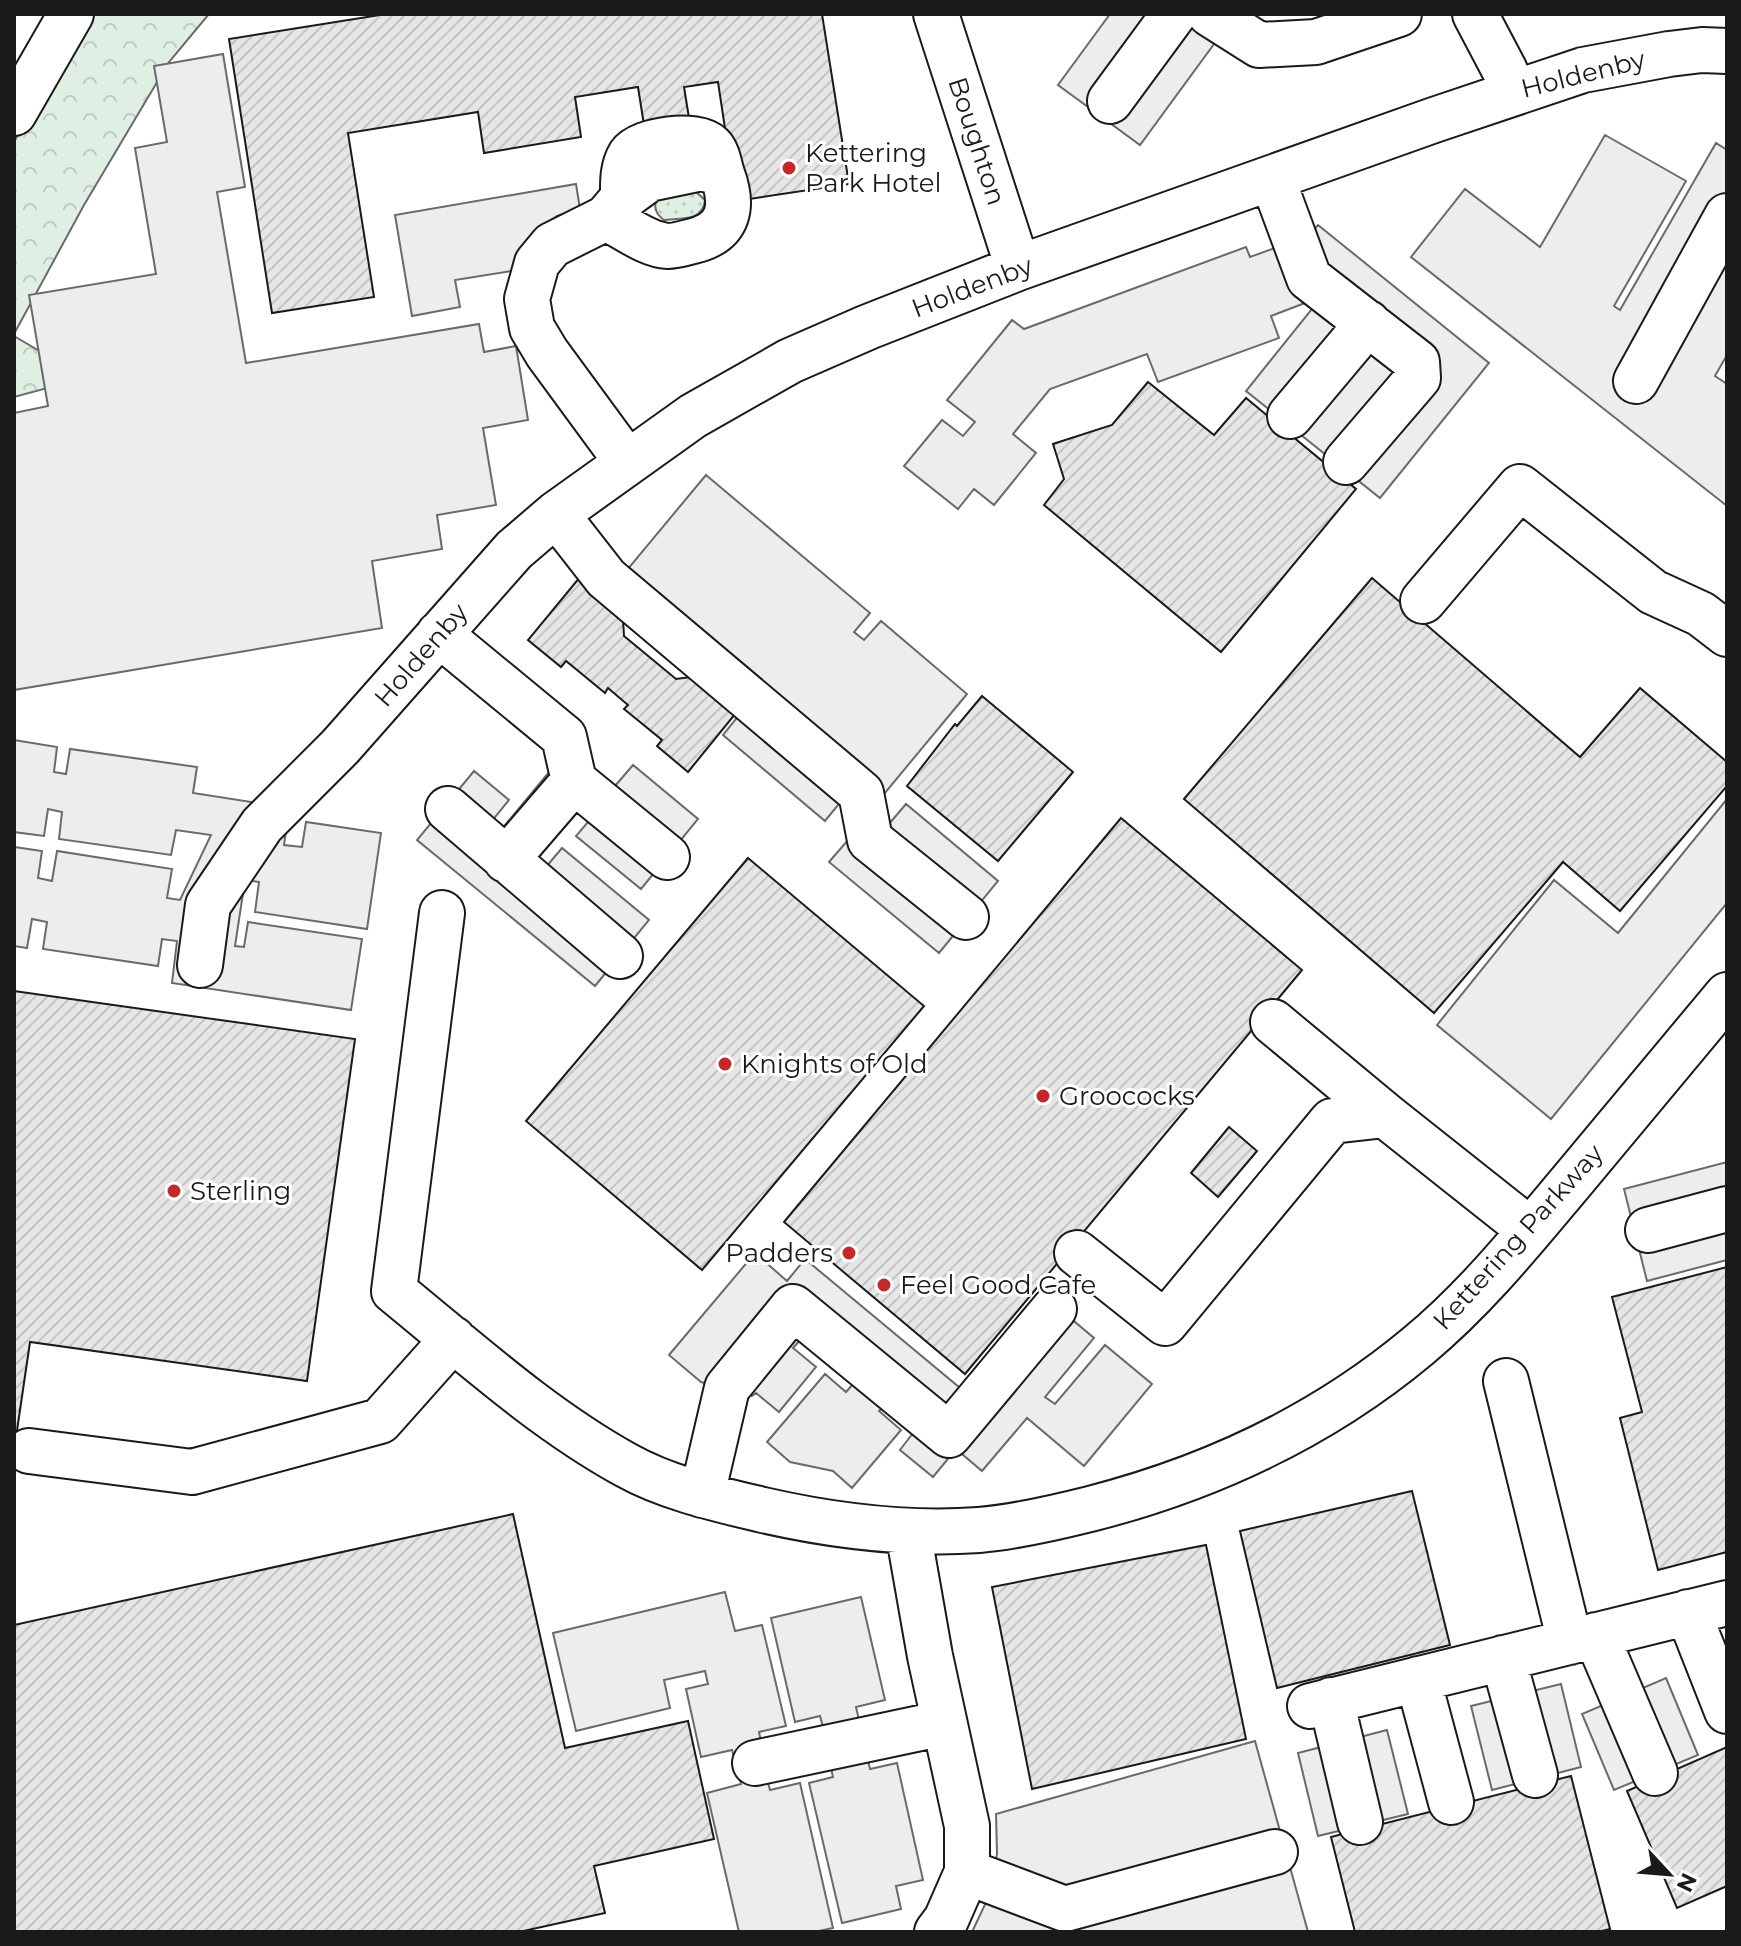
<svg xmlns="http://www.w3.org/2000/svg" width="1741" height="1946" font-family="Montserrat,sans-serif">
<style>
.green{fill:url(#green-dots);stroke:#6a6a6a;stroke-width:2}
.forest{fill:url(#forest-crowns);stroke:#6a6a6a;stroke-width:2}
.parking{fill:#ededed;stroke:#6a6a6a;stroke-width:2}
.building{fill:url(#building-hatch);stroke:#1a1a1a;stroke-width:2}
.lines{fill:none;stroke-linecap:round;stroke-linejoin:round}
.minor-casing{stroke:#1a1a1a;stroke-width:48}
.highway-casing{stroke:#1a1a1a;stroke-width:48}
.minor{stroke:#fff;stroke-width:44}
.highway{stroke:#fff;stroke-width:44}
.poi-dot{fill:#c62828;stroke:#fff;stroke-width:3}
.labels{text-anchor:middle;stroke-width:6;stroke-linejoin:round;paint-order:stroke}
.street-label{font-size:26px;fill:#1a1a1a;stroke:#fff}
.poi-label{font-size:26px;fill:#1a1a1a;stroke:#fff;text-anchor:start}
</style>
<defs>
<pattern id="green-dots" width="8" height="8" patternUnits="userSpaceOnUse" patternTransform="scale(2)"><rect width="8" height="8" fill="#e0efe3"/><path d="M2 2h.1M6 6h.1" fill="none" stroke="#c0ccc2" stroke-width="1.8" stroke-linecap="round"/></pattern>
<pattern id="forest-crowns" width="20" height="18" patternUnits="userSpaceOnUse" patternTransform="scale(2)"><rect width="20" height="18" fill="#e0efe3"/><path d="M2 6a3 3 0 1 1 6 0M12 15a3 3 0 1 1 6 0" fill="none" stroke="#c0ccc2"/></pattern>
<pattern id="building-hatch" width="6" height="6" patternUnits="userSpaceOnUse" patternTransform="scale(2)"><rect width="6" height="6" fill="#e6e6e6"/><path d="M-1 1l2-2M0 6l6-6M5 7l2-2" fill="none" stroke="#c5c5c5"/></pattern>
</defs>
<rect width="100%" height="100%" fill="#fff"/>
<path class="green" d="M694,190l11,10c-2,21 -23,18 -41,20 -8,-6 -10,-11 -8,-21z"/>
<path class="forest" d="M90,14h119l-40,48 -85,143 -70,129v-192l35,-63z
M14,336l71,42 -71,19z"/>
<path class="parking" d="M1110,14h126l-96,131 -82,-60z
M223,54l22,133 -28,5 29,171 233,-39 5,28 32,-6 12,74 -45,8 13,77 -59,10 5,34 -70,12 10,67 -368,62v-277l34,-7 -19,-111 127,-21 -21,-126 32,-6 -13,-76z
M1605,135l81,46 -72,125 6,4 96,-167 11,7v205l-12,21 12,8v122l-316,-249 54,-68 75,58z
M576,184l4,25 -23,7 -27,20 -19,35 -56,9 5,27 -48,9 -17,-101z
M1318,225l171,138 -109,135 -134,-107 66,-82 -7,-6 -34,13 8,22 -121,44 -11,-28 -97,35 -37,45 23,19 -42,52 -20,-16 -16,20 -54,-43 38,-46 21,16 12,-14 -28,-22 65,-80 12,9 222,-82 4,10 58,-21z
M706,475l164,138 -16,19 10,8 17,-19 86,73 -83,100 5,30 17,-20 92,77 -59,72 -110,-91 20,-23 -7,-39 -17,21 -102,-86 21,-26 -137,-115z
M14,740l43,7 -3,25 12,2 4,-25 127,18 -4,26 96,15 -5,37 18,2 4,-25 75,11 -14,96 -112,-17 4,-30 -14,-2 -10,66 9,1 4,-25 114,17 -11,71 -179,-27 5,-42 -15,-2 -4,27 -115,-17 4,-27 -15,-3 -5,29 -13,-2v-99l28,4 -4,27 14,3 5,-30 115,18 -5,29 13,2 31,-65 -35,-5 -5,25 -112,-16 3,-27 -14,-3 -4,27 -30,-4z
M569,748l46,38 18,-21 65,54 -57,70 -65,-53 18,-21 -12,-11 -45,55 9,8 16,-19 87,72 -54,66 -178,-146 57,-69 35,29 -18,22 10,8z
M1727,799v104l-176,216 -114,-94 117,-145 64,53z
M1727,1162v98l-80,21 -23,-92z
M755,1253l32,28 18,-22 160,133 80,-95 49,41 -49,59 10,7 50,-59 47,39 -68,82 -57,-48 -45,53 -26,-22 -23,28 -33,-27 16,-21 -30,-25 -7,7 22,19 -49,58 -19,-17 -43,-9 -23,-20 58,-68 21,18 8,-9 -53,-44 -8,9 23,19 -37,45 -23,-19 -4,3 -51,-14 -32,-27z
M725,1592l10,39 27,-6 24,101 -27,6 2,10 62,-15 -3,-11 -25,6 -24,-104 90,-21 24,103 -29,7 14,62 27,-6 26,117 -27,6 5,23 -59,14 -33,-140 24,-6 -3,-13 -63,15 3,11 30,-7 33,145 -19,4h-75l-32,-139 34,-9 -9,-34 -31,7 -15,-68 22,-5 -3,-13 -41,9 6,28 -94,23 -23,-98z
M1666,1678l32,77 -84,35 -32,-76z
M1561,1684l20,83 -89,23 -21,-84z
M1387,1730l21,84 -90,22 -20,-83z
M1255,1741l53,191h-336l18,-38 7,-40 -1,-40z"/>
<path class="building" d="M386,14h436l27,170 -113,17 -18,-119 -34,5 5,31 -45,7 -6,-38 -63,10 6,40 -97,16 -6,-41 -130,21 26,164 -102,16 -43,-274z
M1148,382l66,53 32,-37 110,91 -135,163 -177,-147 20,-26 -11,-35 59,-19z
M580,577l43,42 1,17 52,43 15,-2 49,31 -52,64 -31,-26 5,-6 -38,-31 4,-4 -20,-17 -3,5 -39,-32 -5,6 -33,-27z
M1372,578l208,179 60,-69 87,74v24l-107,125 -57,-49 -129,151 -250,-214z
M982,696l91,76 -75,89 -91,-75 48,-62 2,2z
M1121,818l181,152 -337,404 -181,-152z
M748,858l176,148 -222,264 -176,-149z
M14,991l341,48 -48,342 -277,-39 -16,109z
M1229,1127l28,24 -39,46 -27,-24z
M1727,1267v285l-69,18 -38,-152 22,-6 -30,-115z
M1412,1491l38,154 -173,43 -37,-157z
M513,1514l52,234 123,-27 26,118 -120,27 11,47 -86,19h-505v-307z
M1206,1545l40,194 -214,50 -40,-202z
M1727,1747v139l-50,22 -50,-117z
M1571,1776l39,153 -12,3h-243l-24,-95z"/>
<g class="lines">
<defs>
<path id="minor" d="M936,14l82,254
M1210,14l49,31 57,-3 83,-28
M1475,14l30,57 8,21
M1110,101l64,-87
M1272,178l37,100 108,84 1,16 -72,84
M623,198c0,-14 -1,-30 7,-43 11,-16 67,-23 81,-9 7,7 8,19 11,28
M606,218c19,9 41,27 62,28 8,0 17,-3 25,-5 37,-9 41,-35 29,-67l-20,-6 -53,11 -26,19 -17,20 -54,27 -15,18 -10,36 5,29 15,25 80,109
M1636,381l91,-165
M1290,416l78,-93
M556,514l50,64 255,215 9,47 96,77
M1423,601l97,-114 133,105 48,22 26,20
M439,634l125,103 10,44 -68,79
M574,781l93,76
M448,809l172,147
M442,913l-48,378c75,61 147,127 232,174 41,23 91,34 137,45 70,16 144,25 216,20 37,-3 75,-12 111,-21 121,-31 231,-82 328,-163 58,-48 106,-108 154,-165 51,-62 103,-124 155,-186
M200,965l8,-60 54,-80 78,-78 174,-197 42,-36 137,-98 97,-55 78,-34 150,-59 416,-148 149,-50 86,-16 33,-4 25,1
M1273,1022l112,93
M1648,1230l79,-21
M1077,1253l88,70 167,-202 53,-6 145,115
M1506,1381l64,261
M29,1451l163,21 188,-51 73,-82
M702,1495l25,-107 66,-81 156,128 105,-126
M908,1531l22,125 37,170v46l-21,48 -9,12
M1688,1612l39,99
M1596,1635l59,138
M1503,1658l32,117
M1418,1679l33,123
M1331,1700l29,122
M1310,1706l417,-103
M755,1763l189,-40
M967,1872l98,37 210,-57"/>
<path id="highway" d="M14,113l57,-99"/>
</defs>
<use href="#minor" class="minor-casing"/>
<use href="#highway" class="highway-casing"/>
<use href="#minor" class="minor"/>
<use href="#highway" class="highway"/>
</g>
<g class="poi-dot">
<circle cx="789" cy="168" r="8"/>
<circle cx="725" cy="1064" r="8"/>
<circle cx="1043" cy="1096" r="8"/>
<circle cx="174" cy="1191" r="8"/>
<circle cx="849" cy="1253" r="8"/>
<circle cx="884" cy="1285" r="8"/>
</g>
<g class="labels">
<g class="street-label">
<text transform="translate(1583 74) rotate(-14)" y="9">Holdenby</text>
<text transform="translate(977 141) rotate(72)" y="9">Boughton</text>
<text transform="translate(972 287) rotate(-21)" y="9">Holdenby</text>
<text transform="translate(421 655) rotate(-49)" y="9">Holdenby</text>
<text transform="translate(1518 1237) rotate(-48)" y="9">Kettering Parkway</text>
</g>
<g class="poi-label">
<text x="805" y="162">Kettering<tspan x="805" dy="30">Park Hotel</tspan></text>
<text x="741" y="1073">Knights of Old</text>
<text x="1059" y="1105">Groococks</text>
<text x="190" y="1200">Sterling</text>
<text x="833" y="1262" text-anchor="end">Padders</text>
<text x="900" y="1294">Feel Good Cafe</text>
</g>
</g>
<rect width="1741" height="1946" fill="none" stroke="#1a1a1a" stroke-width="32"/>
<g transform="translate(1669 1874) rotate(116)" stroke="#ffffff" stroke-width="6" paint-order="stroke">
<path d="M0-6L14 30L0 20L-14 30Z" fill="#1a1a1a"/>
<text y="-12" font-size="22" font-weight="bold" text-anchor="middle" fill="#1a1a1a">N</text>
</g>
</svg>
